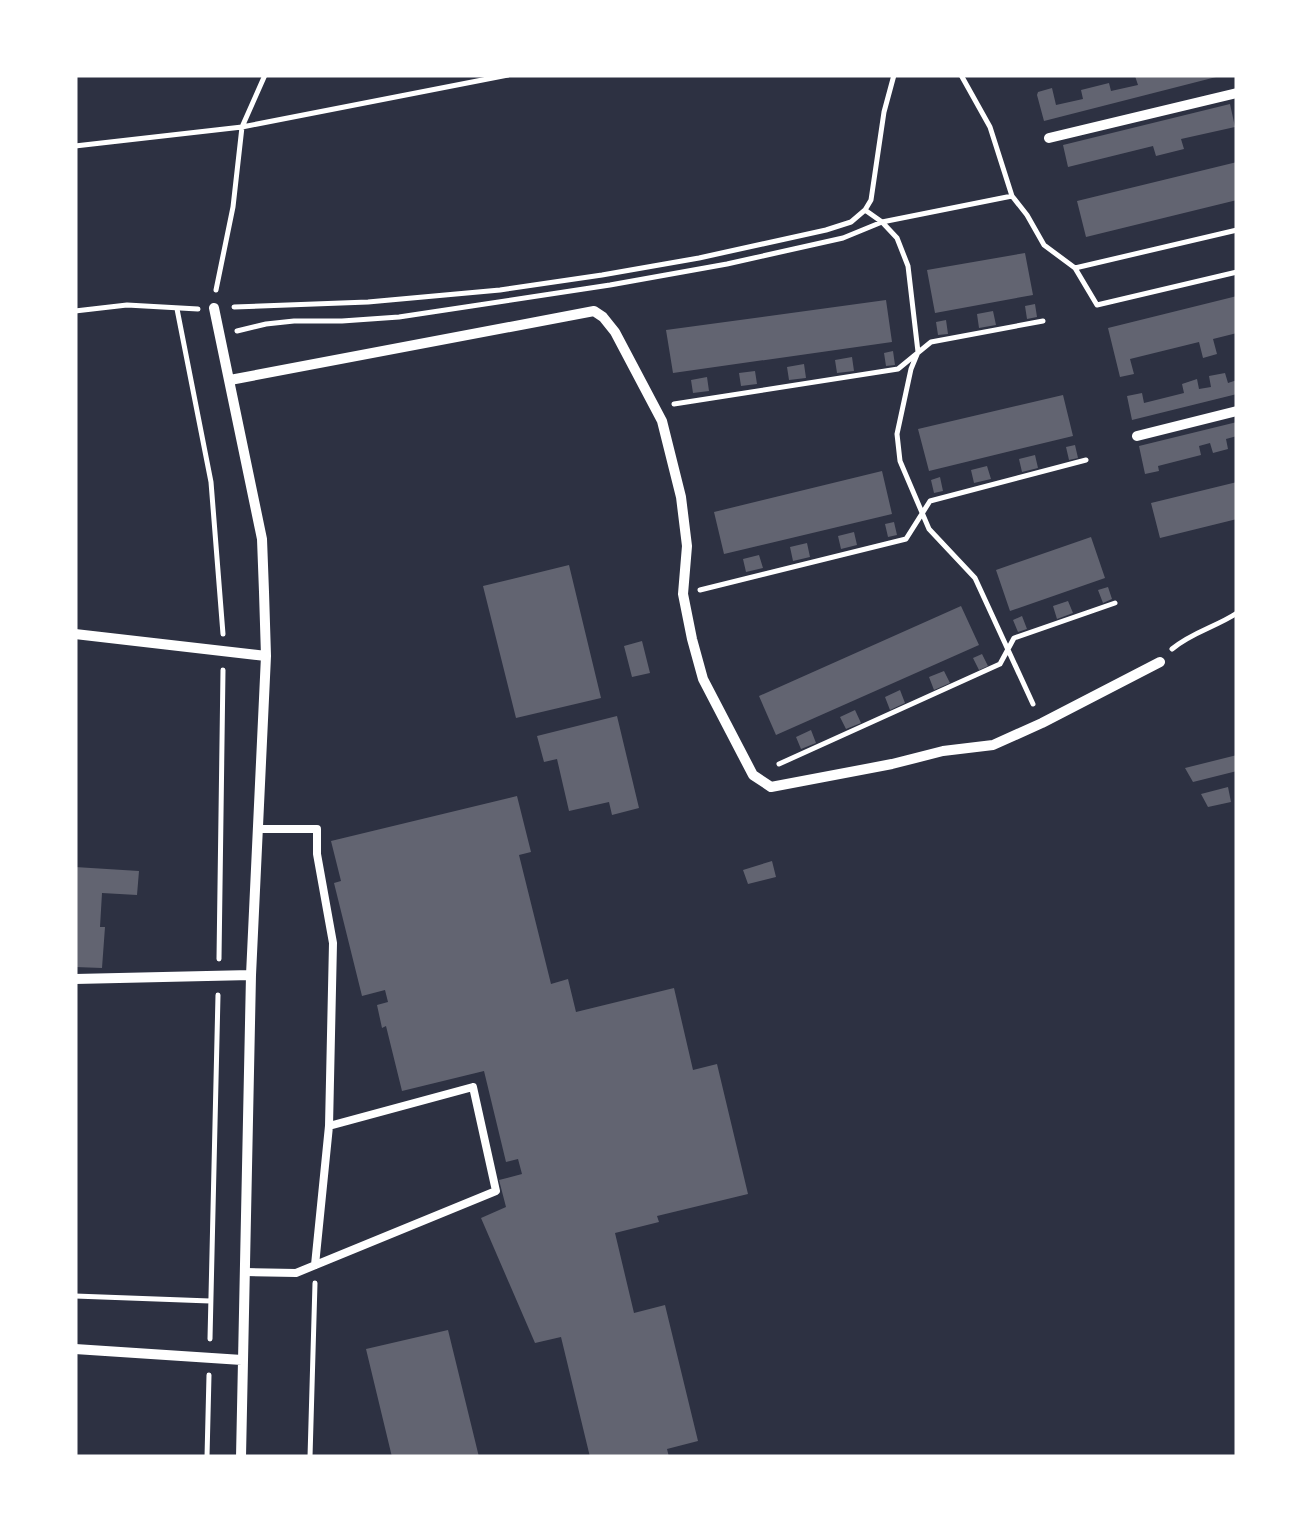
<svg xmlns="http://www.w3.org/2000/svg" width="1312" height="1532" font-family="'Public Sans',sans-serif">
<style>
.building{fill:#626471}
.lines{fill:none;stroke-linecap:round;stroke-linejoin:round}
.path{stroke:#fff;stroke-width:5}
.service{stroke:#fff;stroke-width:8}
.minor{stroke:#fff;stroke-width:10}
</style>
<rect width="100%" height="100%" fill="#2d3142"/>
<path class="building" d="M1224,75l-180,46 -7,-26 1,-3 14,-4 4,17 27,-6 -2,-9 28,-7 2,8 27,-6 -3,-9z
M1230,104l5,23 -54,12 3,10 -28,7 -3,-10 -85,21 -5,-22z
M1237,162v38l-151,37 -9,-36z
M1025,253l8,42 -98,18 -8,-43z
M1237,296v37l-24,6 4,15 -14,4 -4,-16 -69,17 4,15 -14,3 -12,-49z
M886,300l6,42 -219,31 -7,-43z
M1035,304l2,13 -10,2 -2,-13z
M993,311l3,14 -17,3 -2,-14z
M946,320l2,14 -10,1 -2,-13z
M893,351l2,14 -9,1 -2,-13z
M852,357l2,14 -17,2 -2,-13z
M804,364l2,14 -17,2 -2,-13z
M755,371l2,13 -16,2 -2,-13z
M1225,373l3,10 9,-3v14l-105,26 -5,-24 15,-3 2,10 40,-10 -2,-9 15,-5 2,10 12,-2 -2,-11z
M707,377l2,14 -16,2 -2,-13z
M1063,395l10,41 -144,35 -11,-42z
M1237,422v14l-11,3 2,10 -15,4 -3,-10 -11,3 2,9 -43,11 1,5 -14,3 -6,-28z
M1075,445l3,13 -9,2 -3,-13z
M1035,455l3,13 -16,4 -3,-13z
M987,466l4,13 -17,4 -3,-13z
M882,471l10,43 -168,40 -10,-42z
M940,477l3,14 -9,2 -3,-13z
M1237,482v37l-77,19 -9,-35z
M894,522l3,13 -9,2 -3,-13z
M854,532l3,13 -16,4 -3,-13z
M1091,537l14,41 -95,33 -14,-41z
M807,543l3,14 -17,4 -3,-14z
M759,555l4,13 -17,4 -3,-13z
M569,565l32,133 -85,20 -33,-132z
M1108,587l4,12 -9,4 -5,-13z
M1068,601l5,12 -16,6 -4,-13z
M961,606l18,39 -203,90 -17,-39z
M1022,616l5,13 -9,3 -5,-12z
M642,641l8,32 -18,4 -8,-31z
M982,654l6,12 -9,4 -6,-12z
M944,671l6,12 -16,7 -5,-13z
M900,690l5,13 -15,7 -5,-13z
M855,710l6,13 -15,6 -6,-12z
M617,716l22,92 -27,7 -3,-13 -40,9 -12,-52 -13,3 -7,-26z
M811,730l5,13 -15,6 -5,-12z
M1237,755v16l-44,11 -8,-14z
M1228,787l3,15 -23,5 -7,-13z
M517,796l14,56 -12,3 32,129 17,-5 8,33 98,-24 19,82 24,-6 31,130 -91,22 2,6 -44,11 19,80 31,-8 33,136 -31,8 2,8h-79l-29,-120 -26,6 -54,-125 25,-11 -7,-27 23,-6 -4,-15 -12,3 -22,-91 -82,20 -16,-65 -4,2 -5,-23 11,-3 -3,-12 -23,6 -28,-113 7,-2 -10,-40z
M772,861l4,16 -28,7 -5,-14z
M75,867l64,4 -2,24 -35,-2 -2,34h5l-3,41 -27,-1z
M448,1330l31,127h-87l-26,-108z"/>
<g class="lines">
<path class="path" d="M75,146l167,-19 266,-52
M1012,196l15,19 17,30 31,23
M865,210l17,12 15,16 11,28 10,86 -7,17 -14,65 3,27 29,68 46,49 58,126
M1237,230l-162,38 22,37 140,-33
M216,290l17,-83 9,-80 23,-52
M234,307l134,-5 132,-12 102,-15 97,-17 127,-28 25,-8 14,-12 6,-10 13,-88 10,-37
M177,309l34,173 12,152
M75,311l52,-6 71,4
M237,331l29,-7 28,-3h48l57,-4 211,-32 117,-21 116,-26 39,-16 130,-26 -22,-69 -29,-52
M674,404l224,-35 33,-27 112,-21
M700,590l206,-51 24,-38 156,-41
M1172,649c20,-17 44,-22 65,-36
M779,764l221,-100 14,-26 101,-35
M219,959l4,-289
M75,1296l135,5
M210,1339l8,-344
M207,1457l2,-82
M310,1457l5,-174"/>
<path class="service" d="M315,1265l14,-139
M246,1272l50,1 200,-82 -23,-104 -144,39 4,-183 -16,-89v-25h-58"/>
<path class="minor" d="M1049,138l188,-45
M214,308l48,231 2,53 2,64 -15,319 -10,482
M230,380l364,-69 9,6 12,15 47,89 19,76 6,49 -4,48 9,45 11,40 50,96 18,12 121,-23 51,-13 50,-6 49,-22 118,-61
M1137,436l100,-25
M75,634l191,22
M75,979l176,-4
M75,1349l167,11"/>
</g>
<rect width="1312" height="1532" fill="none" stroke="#ffffff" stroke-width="155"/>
</svg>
